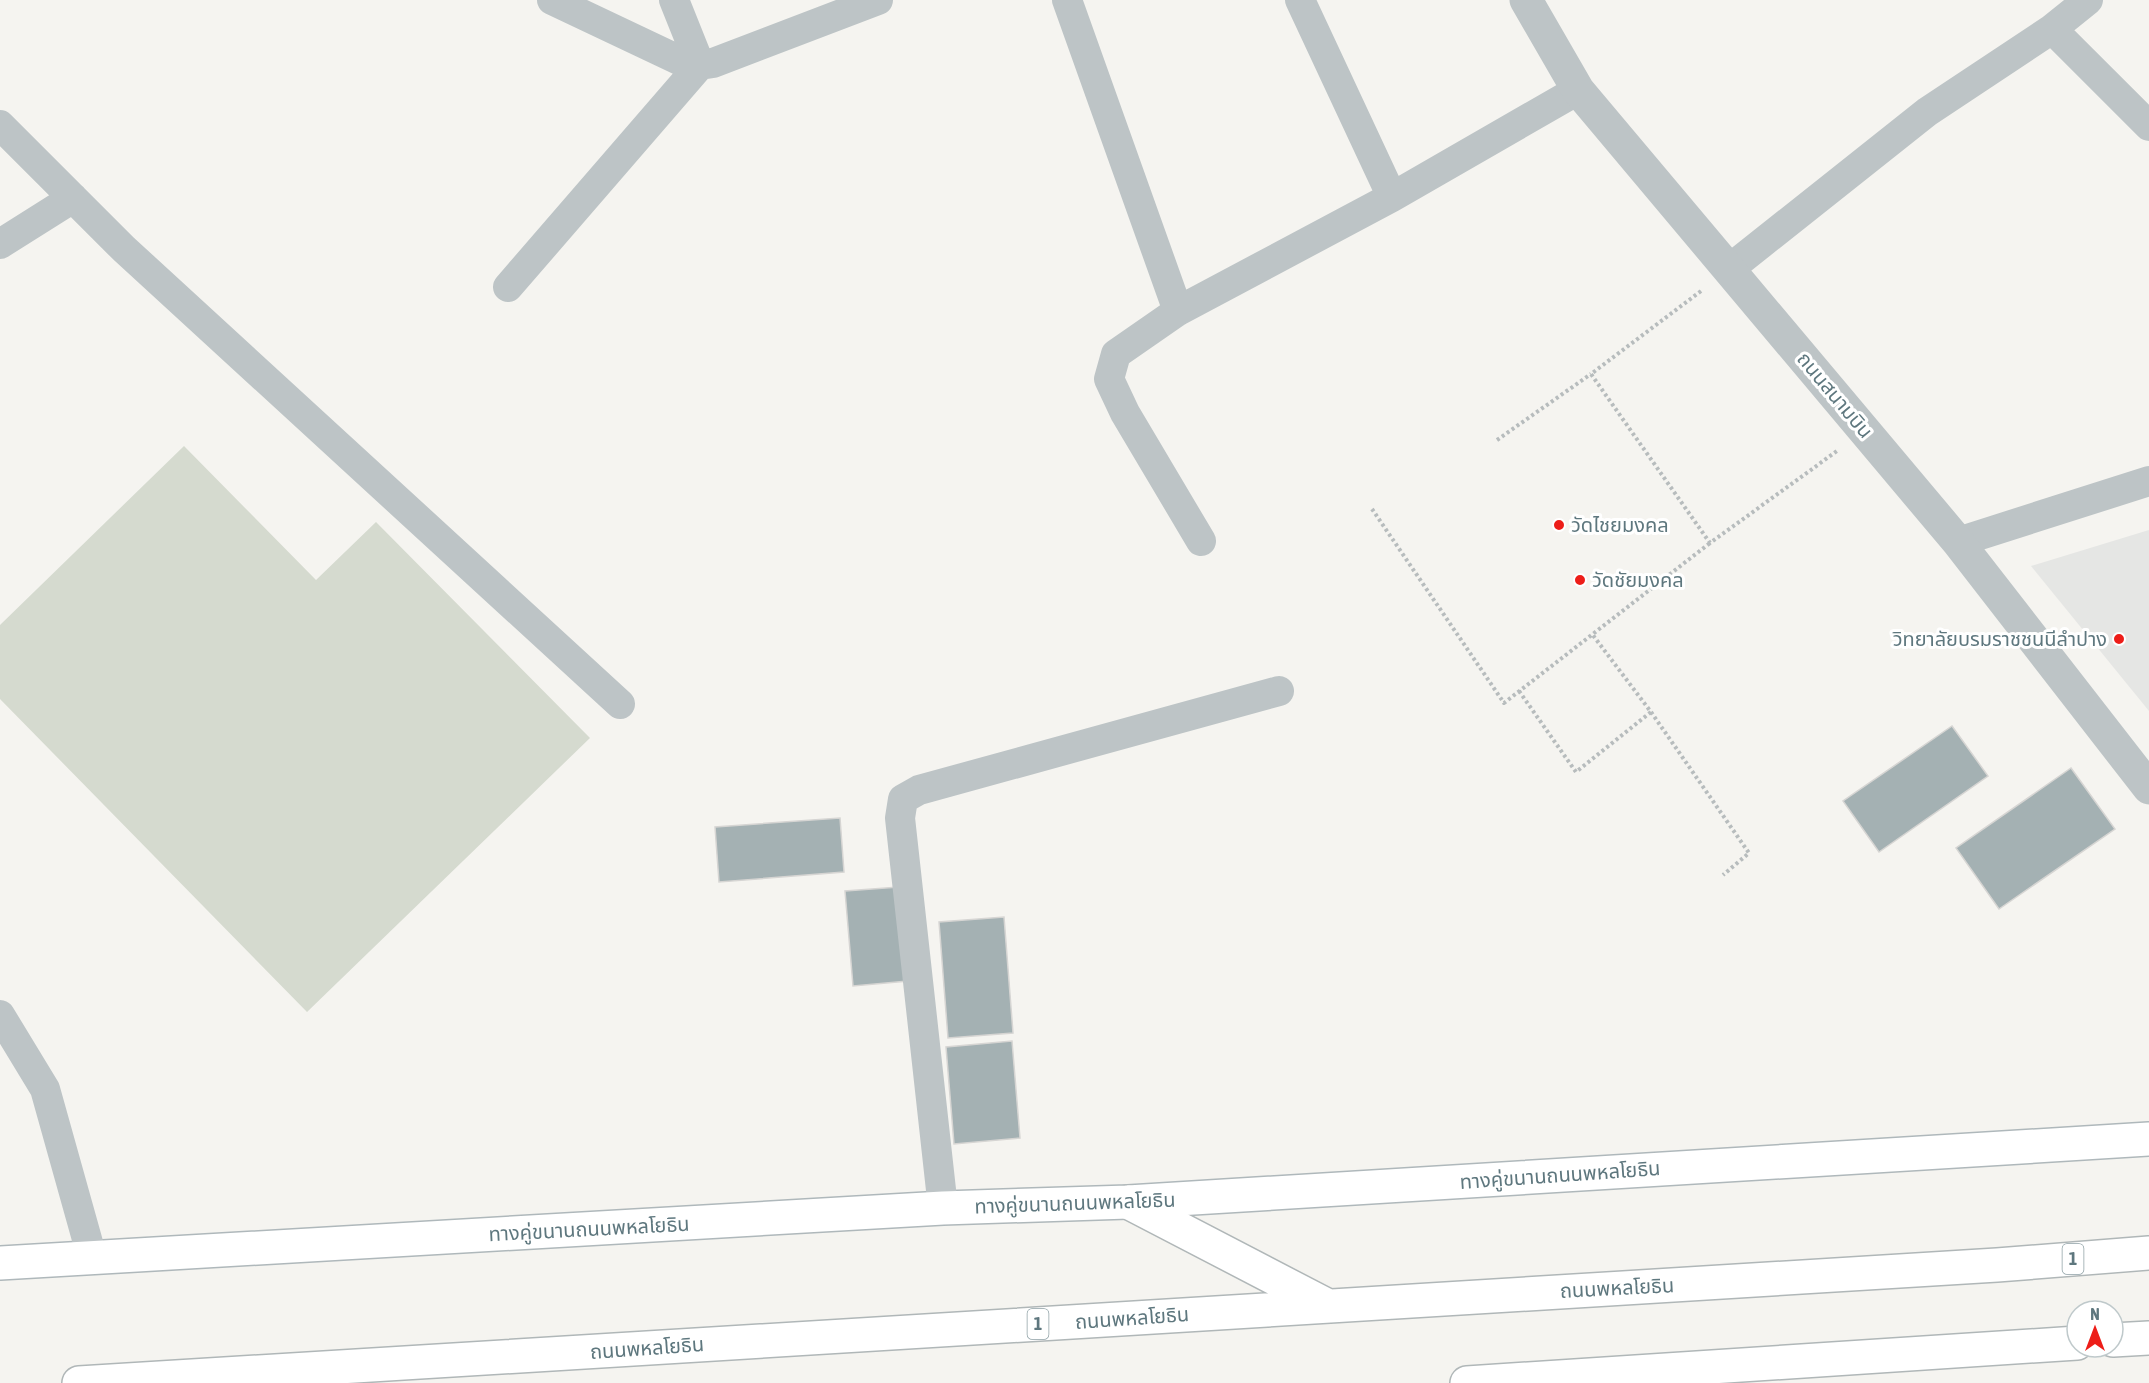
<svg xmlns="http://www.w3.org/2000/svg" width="2149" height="1383" font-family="'Asap Condensed','Noto Sans Thai',sans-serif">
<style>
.built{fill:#e5e6e4}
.green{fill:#d5dacf}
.building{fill:#a4b1b3;stroke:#d6d5d3;stroke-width:1.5}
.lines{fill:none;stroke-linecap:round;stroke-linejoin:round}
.secondary-casing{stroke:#afb8bb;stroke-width:36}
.trunk-casing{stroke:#b0b7b8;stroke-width:36}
.path{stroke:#b7bcbd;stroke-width:4;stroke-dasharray:3 3;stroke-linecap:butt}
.minor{stroke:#bdc4c6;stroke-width:30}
.tertiary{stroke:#bdc4c6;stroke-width:33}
.secondary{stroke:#fff;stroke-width:33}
.trunk{stroke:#fff;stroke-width:33}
.poi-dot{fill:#ed1d18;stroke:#fff;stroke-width:2}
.labels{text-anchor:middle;stroke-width:6;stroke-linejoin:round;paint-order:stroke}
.shield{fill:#fff;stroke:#8ea0a5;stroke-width:1.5}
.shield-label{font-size:18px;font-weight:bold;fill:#5e777e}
.street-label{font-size:20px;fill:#5e777e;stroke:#fff}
.poi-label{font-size:20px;fill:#5e777e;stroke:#fff;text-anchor:start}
</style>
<rect width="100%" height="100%" fill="#f5f4f0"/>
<path class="built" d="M2149,530v181l-118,-145z"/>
<path class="green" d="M184,446l132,134 60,-58 214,216 -283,274 -307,-313v-74z"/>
<path class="building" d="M1952,726l36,50 -109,76 -36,-51z
M2071,768l44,61 -116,80 -43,-61z
M840,818l4,54 -125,10 -4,-55z
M899,887l9,94 -55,5 -8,-95z
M1004,917l9,116 -65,5 -9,-116z
M1012,1041l8,97 -66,6 -8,-97z"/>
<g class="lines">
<defs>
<path id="secondary" d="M0,1263l943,-55 185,-6 1021,-63"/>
<path id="trunk" d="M1128,1202l200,104
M2113,1340l36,-2
M79,1383l1918,-118 152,-12
M1467,1383l610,-40"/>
</defs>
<use href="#secondary" class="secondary-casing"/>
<use href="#trunk" class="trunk-casing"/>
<path class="path" d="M1701,291l-110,83 119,169 127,-92
M1497,440l94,-66
M1372,509l132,194 206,-160
M1519,691l57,81 75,-60 -59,-78
M1651,712l98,141 -26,22"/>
<path class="minor" d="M552,0l131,62 17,3 13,-2 165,-63
M1067,0l111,311
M1300,0l92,197
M2052,29l97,97
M0,125l124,124 496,455
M0,244l73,-46
M1728,270l199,-158 125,-83 36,-29
M508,287l192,-222 -26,-65
M1201,541l-76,-128 -16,-34 7,-25 62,-43 214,-114 186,-107
M1958,542l191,-61
M0,1015l45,74 47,168
M943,1208l-43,-390 3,-19 16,-9 360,-99"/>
<path class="tertiary" d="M1526,0l52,90 380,452 191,246"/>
<use href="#secondary" class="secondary"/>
<use href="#trunk" class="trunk"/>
</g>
<g class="poi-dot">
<circle cx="1559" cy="525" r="6"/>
<circle cx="1580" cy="580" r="6"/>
<circle cx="2119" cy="639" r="6"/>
</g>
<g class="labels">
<g class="shield">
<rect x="2062.5" y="1244" width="21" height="30" rx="4.5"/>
<rect x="1027.5" y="1309" width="21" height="30" rx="4.5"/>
</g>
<g class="shield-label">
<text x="2073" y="1265">1</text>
<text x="1038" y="1330">1</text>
</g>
<g class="street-label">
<text transform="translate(1835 395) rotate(50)" y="7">ถนนสนามบิน</text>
<text transform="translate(1560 1175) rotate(-4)" y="7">ทางคู่ขนานถนนพหลโยธิน</text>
<text transform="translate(1075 1203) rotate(-2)" y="7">ทางคู่ขนานถนนพหลโยธิน</text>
<text transform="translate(589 1229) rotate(-3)" y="7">ทางคู่ขนานถนนพหลโยธิน</text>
<text transform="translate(1617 1288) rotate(-3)" y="7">ถนนพหลโยธิน</text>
<text transform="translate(1132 1318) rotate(-4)" y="7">ถนนพหลโยธิน</text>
<text transform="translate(647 1348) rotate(-4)" y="7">ถนนพหลโยธิน</text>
</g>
<g class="poi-label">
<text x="1571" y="532">วัดไชยมงคล</text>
<text x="1592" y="587">วัดชัยมงคล</text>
<text x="2107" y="646" text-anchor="end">วิทยาลัยบรมราชชนนีลำปาง</text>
</g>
</g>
<g transform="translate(2095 1329)"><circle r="28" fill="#ffffff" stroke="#bfc9cb" stroke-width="1.5"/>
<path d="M0-4.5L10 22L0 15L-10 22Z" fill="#ed1d18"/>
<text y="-9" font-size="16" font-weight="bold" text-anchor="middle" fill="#5e777e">N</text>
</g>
</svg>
